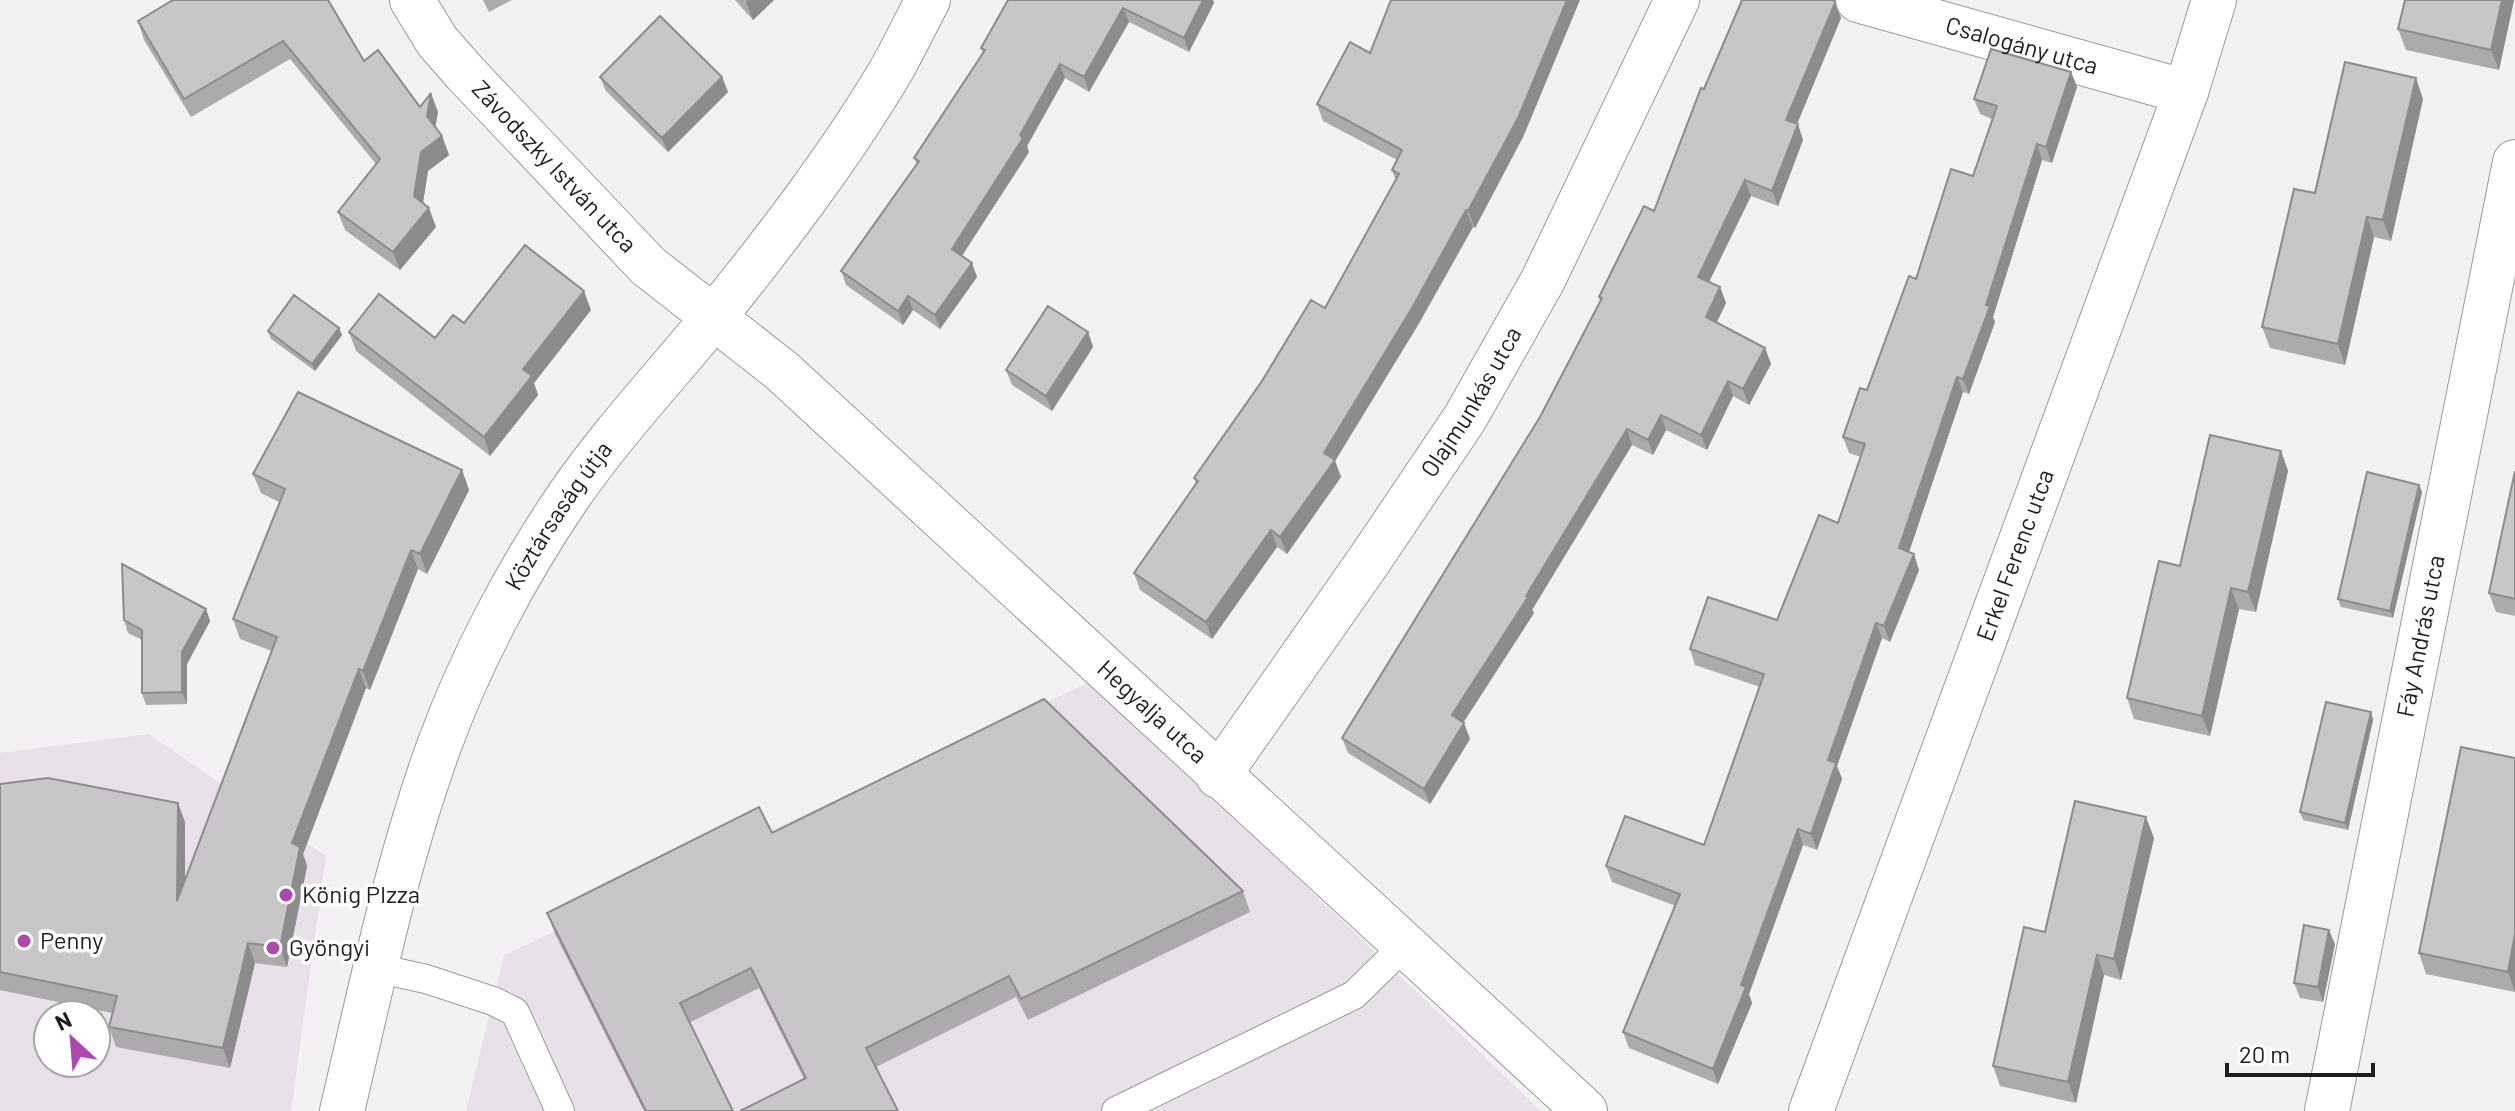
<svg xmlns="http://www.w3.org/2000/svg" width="2515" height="1111" font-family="Barlow,sans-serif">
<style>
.built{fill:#e9e1e9;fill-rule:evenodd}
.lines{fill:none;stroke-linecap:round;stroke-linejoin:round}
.service-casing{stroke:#9c999b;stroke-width:30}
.minor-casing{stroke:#9c999b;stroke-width:46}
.tertiary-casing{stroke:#9c999b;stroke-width:46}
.service{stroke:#fff;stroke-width:28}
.minor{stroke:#fff;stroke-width:44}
.tertiary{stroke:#fff;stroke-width:44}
.wall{fill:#adaaad}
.shaded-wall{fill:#8d8b8d}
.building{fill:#c9c6c9;stroke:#8d8b8d;stroke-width:2}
.poi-dot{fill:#ac49af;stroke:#fff;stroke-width:3}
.labels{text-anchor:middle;stroke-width:7;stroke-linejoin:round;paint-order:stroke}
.street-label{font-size:24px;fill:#1f1e1f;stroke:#fff}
.poi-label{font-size:24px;fill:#1f1e1f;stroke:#fff;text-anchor:start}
</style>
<rect width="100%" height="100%" fill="#f4f1f4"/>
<path class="built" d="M1092,681l449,430h-1075l38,-156z
M149,734l177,122 -35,255h-291v-358zM48,1015h48v48h-48z"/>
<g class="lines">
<defs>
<path id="service" d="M376,968l50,11 67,22 22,11 45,99
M1116,1111l238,-116 50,-49"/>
<g id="minor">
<path id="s1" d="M412,0l25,41 29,33 182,192 134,105 803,740"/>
<path id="s2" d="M1858,0l328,92"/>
<path id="s3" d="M1218,776l150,-214 97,-144 78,-138 134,-280"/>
<path id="s4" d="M1811,1111l375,-1019 28,-92"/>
<path id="s5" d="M2327,1111l188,-949"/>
</g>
<g id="tertiary">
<path id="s6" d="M342,1111c29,-122 54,-247 97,-365 31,-85 78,-174 129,-249 44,-64 97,-120 145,-179 63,-78 125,-159 176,-244 14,-24 26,-50 39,-74"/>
</g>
</defs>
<use href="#service" class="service-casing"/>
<use href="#minor" class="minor-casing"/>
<use href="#tertiary" class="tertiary-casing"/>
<use href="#service" class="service"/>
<use href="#minor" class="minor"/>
<use href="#tertiary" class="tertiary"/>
</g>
<path class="wall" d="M173,0l191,61 56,46 18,5 -3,15 7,9 7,19 -21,16 -5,32 13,24 -36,43 -55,-40 -7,-18 38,-48 -86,-105 -99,58 -47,-77 -6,-19z
M483,0h29l-23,12z
M735,0h39l-21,20z
M1008,0h205l1,3 -25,49 -60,-30 -40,70 -24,-14 -38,68 2,6 -67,104 15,21 -37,52 -27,-19 -10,15 -57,-40 -5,-14 76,-106 -3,-7 69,-105 -2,-5z
M2405,0h109l-15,70 -93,-20 -8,-21z
M1835,3l6,15 -44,106 6,16 -25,66 -27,-10 -42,86 11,5 6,16 -9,19 48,26 6,16 -22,41 -16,-9 -26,54 -41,-20 -13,25 -21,-10 -100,165 2,3 -71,109 7,17 -40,65 -82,-51 -6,-15 198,-321 60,-116 -1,-4 55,-86 50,-122z
M1370,53l154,82 -49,93 -2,-1 -55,98 -83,136 6,16 -54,77 -10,-7 -65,92 -72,-49 -6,-17 62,-89 -2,-6 131,-170 71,-127 -4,-11 5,-10 -74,-39 -6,-17z
M2071,72l6,15 -25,76 -10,-3 -49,157 2,5 -26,72 -6,-2 -54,160 10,18 -29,72 -8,-4 -45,128 5,13 -25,71 -14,-5 -54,149 3,9 -34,81 -89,-36 -6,-16 53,-126 -64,-24 -6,-16 98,-21 56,-158 -65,-22 -5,-16 87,-29 61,-97 23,-66 -12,-4 -6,-16 24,-47 49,-111 57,-103 19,-57 -12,-5 -6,-15z
M600,77h122l6,15 -60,60 -62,-61z
M2423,99l-32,142 -17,-4 -29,128 -75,-17 -8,-21 53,-134z
M591,310l-57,73 4,12 -48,61 -134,-105 -7,-19 86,6 29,-15z
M339,328l3,7 -27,36 -44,-32 -3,-8z
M1088,332l5,15 -41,64 -40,-26 -6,-15z
M2281,451l7,20 -32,141 -17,-3 -29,127 -76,-17 -7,-21 53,-132z
M462,470l7,20 -42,84 -9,-5 -48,121 -4,-2 -63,166 4,12 -20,101 -32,-4 -25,105 -114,-21 -7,-20 3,-14 -112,-23v-206l185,38v60l87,-231 -32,-12 -7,-20 46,-117 -18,-9 -8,-19z
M2515,471v145l-19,-4 -7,-19z
M2419,485l3,7 -29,126 -52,-11 -3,-8z
M206,609l4,12 -23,43v40l-41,1 -4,-12v-53l-14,-7 -4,-13z
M2371,712l2,8 -25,110 -45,-10 -3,-8z
M2515,758v234l-89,-18 -7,-21z
M772,833l471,58 7,21 -222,108 -12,-23 -140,70 -72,12 -45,-91 -70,35 44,88h-89l-89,-177 -8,-21z
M2154,838l-33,142 -17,-5 -28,128 -76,-17 -7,-20 52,-134z
M2335,944l-12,58 -23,-4 -6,-15z"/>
<path class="shaded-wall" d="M748,0h26l-21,20 -7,-19z
M1203,0h10l1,3 -25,49 -5,-14z
M1567,0h13l-56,135 -49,93 -7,-17z
M2502,0h12l-15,70 -8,-20z
M1835,3l6,15 -49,118 -6,-16z
M1123,8l6,14 -40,70 -5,-15z
M1060,64l5,14 -38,68 2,6 -72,111 -5,-14 68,-114z
M2071,72l6,15 -25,76 -6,-16z
M722,77l6,15 -60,60 -6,-14z
M2416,78l7,21 -32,142 -8,-21z
M431,93l7,19 -4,23 -7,-19z
M1798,124l5,16 -25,66 -6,-15z
M442,136l7,19 -21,16 -7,44 -7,-19 7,-44z
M2037,144l5,16 -49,157 2,5 -26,72 -6,-15z
M1745,180l6,16 -47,96 -6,-15z
M429,208l7,19 -36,43 -7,-18z
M1466,210l7,17 -55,98 -83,136 6,16 -54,77 -7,-17 44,-84z
M2367,217l7,20 -29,128 -7,-21z
M972,263l5,14 -37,52 -5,-14z
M1720,287l6,16 -14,29 -6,-15z
M584,291l7,19 -57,73 4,12 -48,61 -6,-19 39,-68z
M908,296l5,14 -10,15 -5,-14z
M339,328l3,7 -27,36 -3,-7z
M1088,332l5,15 -41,64 -6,-15z
M1765,348l6,16 -22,41 -6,-16z
M1957,377l6,15 -58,172 -6,-16z
M1728,381l5,15 -26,54 -6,-15z
M1661,415l5,15 -13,25 -5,-15z
M1627,429l5,16 -100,165 2,3 -76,118 -6,-16z
M2281,451l7,20 -32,141 -8,-20z
M462,470l7,20 -42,84 -7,-20z
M2419,485l3,7 -29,126 -3,-7z
M1271,530l6,17 -65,92 -6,-17z
M411,550l7,19 -48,121 -7,-19z
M1914,554l5,16 -29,72 -6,-16z
M2231,588l8,21 -29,127 -8,-20z
M206,609l4,12 -23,43v40l-5,-12v-40z
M1876,623l6,15 -45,128 5,13 -25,71 -6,-16 17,-74z
M359,669l7,19 -63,166 4,12 -20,101 -7,-20 12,-104z
M2371,712l2,8 -25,110 -3,-7z
M1464,723l6,16 -40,65 -6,-15z
M178,803l7,19v99l-8,-20z
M2146,817l8,21 -33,142 -7,-21z
M1798,829l5,16 -54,149 3,9 -34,81 -5,-15 28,-84z
M2329,930l6,14 -12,58 -5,-15z
M2515,934v58l-7,-20z
M248,943l7,20 -25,105 -7,-20z
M2097,955l7,20 -28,128 -8,-21z"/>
<path class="building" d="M173,0h155l36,61 14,-11 42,57 11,-14 -4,23 15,20 -21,16 -7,44 15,12 -36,44 -55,-40 42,-53 -97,-118 -99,58 -46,-78z
M1008,0h195l-19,38 -61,-30 -39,69 -24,-13 -40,71 3,3 -71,111 20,14 -37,52 -27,-19 -10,15 -57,-40 78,-110 -5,-3 71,-108 -4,-2z
M1391,0h176l-49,118 -50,93 -2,-1 -54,98 -88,145 11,7 -55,77 -9,-7 -65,92 -72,-49 64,-92 -4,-3 68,-97 49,-81 14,8 74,-134 -7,-4 10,-20 -85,-46 33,-62 20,11z
M1742,0h92l1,3 -49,117 12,4 -26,67 -27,-11 -47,97 22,10 -14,30 59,31 -22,41 -15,-8 -27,54 -40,-20 -13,25 -21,-11 -101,167 2,1 -76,118 12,8 -40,66 -82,-51 198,-321 62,-119 -3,-1 45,-91 10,5 47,-123 3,1z
M2405,0h97l-11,50 -93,-21z
M660,16l62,61 -60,61 -62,-61z
M1991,49l80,23 -25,75 -9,-3 -51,161 4,1 -27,73 -6,-2 -58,171 15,6 -30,72 -8,-3 -48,137 8,3 -25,71 -13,-5 -57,156 5,2 -33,82 -90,-37 57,-138 -74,-28 19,-50 79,29 60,-171 -74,-25 18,-52 69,23 42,-105 19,8 27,-79 -22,-7 17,-49 7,2 42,-114 7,3 35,-110 22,7 24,-70 -23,-7z
M2345,62l71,16 -33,142 -16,-3 -29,127 -76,-17 32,-138 21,4z
M525,245l59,46 -61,78 9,7 -48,61 -135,-105 30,-38 56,44 18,-23 11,8z
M294,295l45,33 -27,36 -44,-33z
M1048,306l40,26 -42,64 -40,-26z
M298,392l164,78 -42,84 -9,-4 -48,121 -4,-2 -67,174 8,4 -20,100 -32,-4 -25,105 -114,-21 8,-31 -117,-24v-188l48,-6 130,25 -1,98 100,-264 -44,-18 52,-130 -32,-15z
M2210,435l71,16 -33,141 -17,-4 -29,128 -75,-18 32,-137 21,5z
M2515,471v128l-26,-6z
M2367,472l52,13 -29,126 -52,-12z
M122,564l84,45 -24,43v40l-40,1v-63l-18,-10z
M1044,699l199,192 -222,108 -12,-23 -143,72 32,63h-158l66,-33 -55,-110 -71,35 53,108h-87l-99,-198 212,-106 13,26z
M2326,702l45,10 -26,111 -45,-11z
M2461,747l54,11v176l-7,38 -89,-19z
M2075,801l71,16 -32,142 -17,-4 -29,127 -75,-16 31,-139 21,5z
M2304,925l25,5 -11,57 -24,-4z"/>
<g class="poi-dot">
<circle cx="286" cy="895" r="8"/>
<circle cx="24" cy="941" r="8"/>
<circle cx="273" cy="948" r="8"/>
</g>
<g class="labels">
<g class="street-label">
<text dy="8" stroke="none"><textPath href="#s2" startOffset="170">Csalogány utca</textPath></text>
<text dy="8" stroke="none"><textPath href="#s1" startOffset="220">Závodszky István utca</textPath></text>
<text dy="8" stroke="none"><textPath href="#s3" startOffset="452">Olajmunkás utca</textPath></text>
<text dy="8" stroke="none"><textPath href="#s6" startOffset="638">Köztársaság útja</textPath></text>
<text dy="8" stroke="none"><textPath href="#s4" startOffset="592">Erkel Ferenc utca</textPath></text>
<text dy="8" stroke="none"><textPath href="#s5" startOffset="484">Fáy András utca</textPath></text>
<text dy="8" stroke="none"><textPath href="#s1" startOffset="1030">Hegyalja utca</textPath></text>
</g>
<g class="poi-label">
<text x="302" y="903">König PIzza</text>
<text x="40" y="949">Penny</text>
<text x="289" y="956">Gyöngyi</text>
</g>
</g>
<g transform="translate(72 1039) rotate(334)"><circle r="38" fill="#ffffff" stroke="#a5a5a5" stroke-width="2"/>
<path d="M0-6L14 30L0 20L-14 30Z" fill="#ac49af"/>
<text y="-12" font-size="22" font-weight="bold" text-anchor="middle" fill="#1f1e1f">N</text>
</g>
<path d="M2227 1063v12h146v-12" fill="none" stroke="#1f1e1f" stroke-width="4"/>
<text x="2239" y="1063" font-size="24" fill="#1f1e1f" stroke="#ffffff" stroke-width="6" paint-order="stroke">20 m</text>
</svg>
